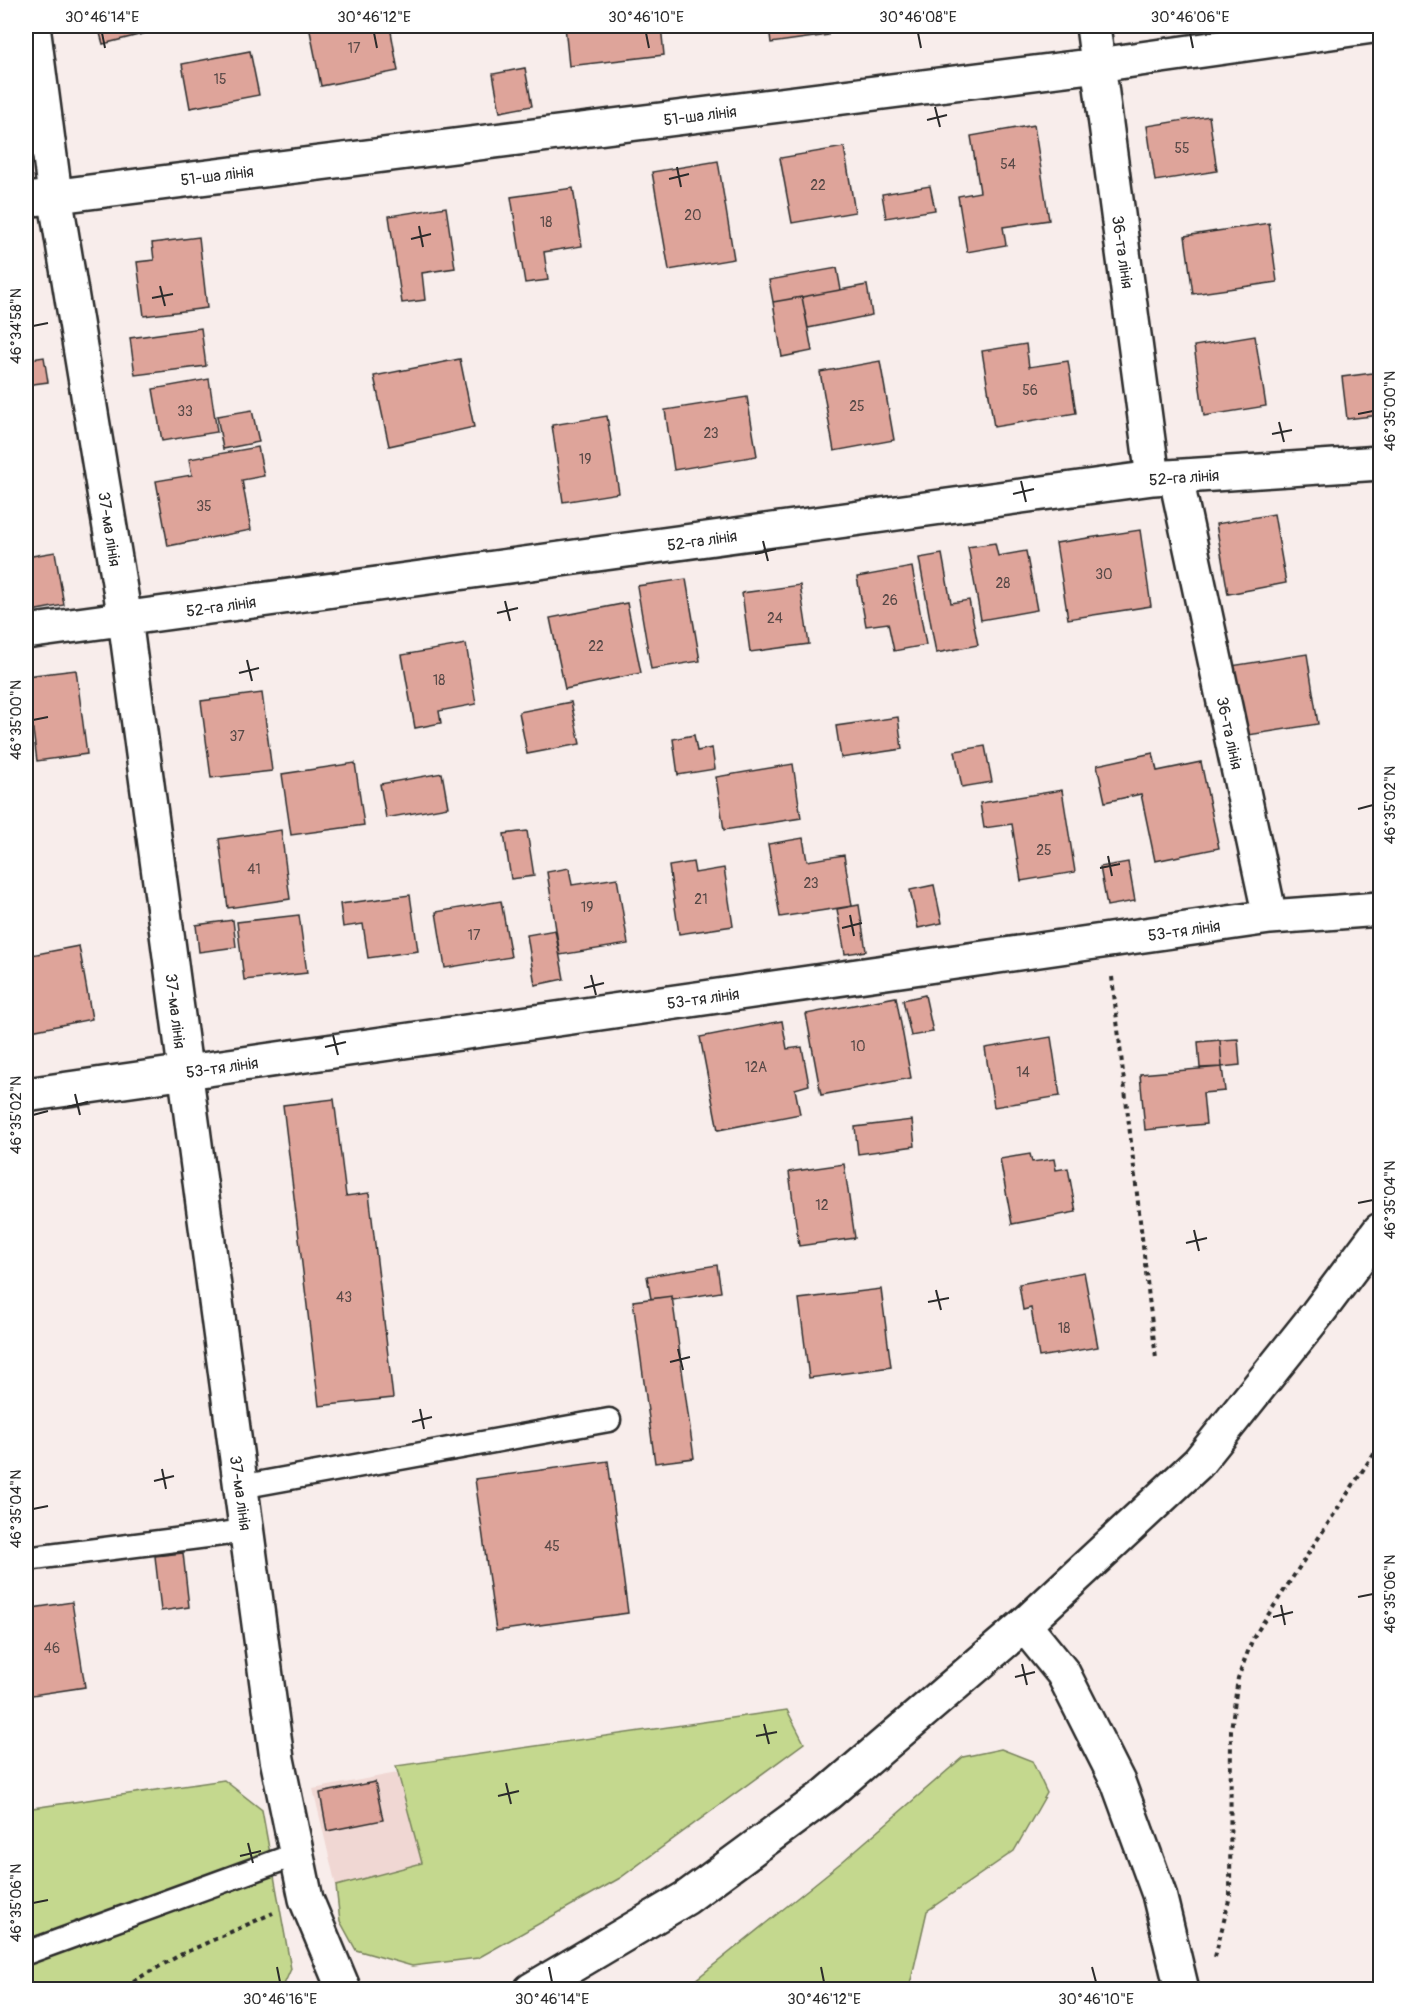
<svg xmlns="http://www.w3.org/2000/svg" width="1406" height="2015" font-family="Pangolin,sans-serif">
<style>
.built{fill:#f0d7d3}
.green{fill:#c4d88e;stroke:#78825c;stroke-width:1.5}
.building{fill:#dea49a;stroke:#2b2b2b;stroke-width:1.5}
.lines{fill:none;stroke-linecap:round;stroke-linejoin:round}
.service-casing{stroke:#2b2b2b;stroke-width:27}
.minor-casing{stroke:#2b2b2b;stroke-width:38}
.tertiary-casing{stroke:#2b2b2b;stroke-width:38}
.trunk-casing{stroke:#2b2b2b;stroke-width:38}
.path{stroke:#2b2b2b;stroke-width:4;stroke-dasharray:4.5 4.5;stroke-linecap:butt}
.service{stroke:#fff;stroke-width:22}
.minor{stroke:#fff;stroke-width:33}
.tertiary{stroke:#fff;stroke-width:33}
.trunk{stroke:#fff;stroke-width:33}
.ticks{fill:none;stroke:#2b2b2b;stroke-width:2}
.labels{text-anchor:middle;stroke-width:4.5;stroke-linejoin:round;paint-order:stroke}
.number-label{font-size:14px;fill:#584947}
.street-label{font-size:16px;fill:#2b2b2b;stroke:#fff}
.neatline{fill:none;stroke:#2b2b2b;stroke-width:2}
.ticks-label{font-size:15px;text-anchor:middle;fill:#2b2b2b}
</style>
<rect width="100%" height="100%" fill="#f8edeb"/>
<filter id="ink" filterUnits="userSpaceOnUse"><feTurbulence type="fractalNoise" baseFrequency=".0167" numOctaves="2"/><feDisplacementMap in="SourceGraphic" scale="12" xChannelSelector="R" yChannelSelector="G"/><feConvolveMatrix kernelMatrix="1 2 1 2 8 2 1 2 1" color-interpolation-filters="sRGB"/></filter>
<g filter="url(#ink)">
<path class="built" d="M397,1773l25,90 -86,23 -23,-97z"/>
<path class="green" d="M787,1710l17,33 -184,135 -142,80 -66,8 -56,-16 -16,-29 -4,-35 86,-23 -26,-97z
M1001,1749l31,12 15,32 -33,58 -87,60 -18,78h-225l159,-128 120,-104z
M224,1780l38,30 29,159 -9,20h-256v-180z"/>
<path class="building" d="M98,26h76l-71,18z
M309,26h81l8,45 -77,15z
M565,26h96l3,29 -95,11z
M769,26h57l2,9 -57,8z
M250,51l9,44 -69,13 -8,-44z
M525,68l7,38 -32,6 -7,-38z
M1209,116l8,55 -62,10 -8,-55z
M1034,125l15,95 -46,7 3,18 -39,7 -9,-56 22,-4 -9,-56z
M844,147l11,65 -63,11 -12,-65z
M718,161l16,98 -65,11 -17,-98z
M930,186l5,24 -49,8 -4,-24z
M573,188l9,58 -38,6 4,28 -23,3 -14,-86z
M446,207l9,61 -33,5 3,27 -23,3 -13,-87z
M1269,223l8,59 -84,12 -8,-58z
M199,237l8,71 -63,8 -7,-54 17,-2 -2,-17z
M837,268l4,22 -68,12 -4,-22z
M867,285l5,30 -64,13 -6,-31z
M802,297l10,54 -30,6 -9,-55z
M201,328l5,38 -71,9 -5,-37z
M1255,336l11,70 -62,10 -10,-70z
M1026,344l3,23 39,-6 8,52 -82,14 -12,-76z
M44,357l4,25 -22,3v-25z
M460,359l14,68 -85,19 -15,-70z
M880,361l14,79 -60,11 -14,-79z
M1380,372v43l-33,4 -5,-42z
M209,379l8,53 -55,9 -9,-52z
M747,397l10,59 -83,14 -9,-60z
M252,410l7,32 -36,7 -6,-33z
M607,416l12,77 -56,9 -11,-77z
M258,447l6,29 -22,4 9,50 -83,16 -12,-65 36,-6 -3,-16z
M1274,514l12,69 -58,11 -12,-70z
M1140,530l11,76 -83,13 -12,-76z
M995,543l3,13 28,-5 11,59 -56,10 -13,-73z
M55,552l9,53 -38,7v-58v3z
M942,554l9,49 18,-3 9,45 -42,8 -17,-95z
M912,567l14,78 -32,6 -6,-28 -22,3 -9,-49z
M686,579l14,82 -49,8 -14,-83z
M800,585l9,59 -59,8 -8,-59z
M627,603l14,70 -76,16 -15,-71z
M466,644l10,60 -37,7 2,12 -26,5 -13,-73z
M1307,654l11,70 -76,12 -11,-70z
M76,670l11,84 -50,7 -11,-85z
M262,693l10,78 -61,7 -10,-77z
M571,702l9,42 -53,10 -8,-42z
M898,717l4,32 -61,9 -5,-32z
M694,735l3,16 15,-3 3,21 -37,6 -5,-36z
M985,746l7,36 -30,5 -7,-36z
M1153,753l4,18 44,-9 18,86 -64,13 -14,-67 -36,8 -8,-37z
M355,763l9,62 -73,10 -9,-61z
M793,764l8,54 -77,12 -8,-53z
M442,773l6,34 -62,11 -6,-34z
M1062,790l13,82 -54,9 -9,-57 -28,4 -4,-25z
M281,830l9,69 -62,9 -9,-69z
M527,831l7,45 -23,3 -7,-45z
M803,838l4,23 37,-6 8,51 -72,11 -12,-73z
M693,862l2,11 29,-5 9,58 -54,8 -10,-68z
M1128,862l7,39 -28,5 -7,-39z
M569,868l3,17 45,-7 11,66 -68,11 -13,-83z
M934,885l8,38 -24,5 -8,-38z
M410,895l8,56 -50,7 -5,-34 -20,3 -3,-23z
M501,901l10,56 -66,11 -9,-56z
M859,905l7,46 -21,3 -8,-45z
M299,915l8,58 -63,7 -7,-58z
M233,920l3,27 -37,5 -3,-27z
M555,930l9,49 -29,6 -8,-50z
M79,946l13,73 -66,13v-76z
M925,995l8,37 -22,4 -8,-36z
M896,997l15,81 -90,17 -15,-81z
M782,1021l5,28 15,-2 7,38 -14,4 5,25 -82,16 -18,-93z
M1051,1037l9,59 -66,11 -9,-59z
M1238,1039l2,26 -18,2 -2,-27z
M1220,1040l2,27 -22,1 -2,-26z
M1222,1067l3,24 -22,2 3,31 -61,6 -5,-56z
M334,1099l12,97 23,-3 24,205 -74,8 -36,-301z
M912,1120l3,26 -57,8 -3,-27z
M1030,1154l2,8 22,-3 2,11 12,-2 8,44 -64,12 -12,-65z
M844,1164l11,74 -56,8 -10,-74z
M717,1265l4,27 -49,8v-4l-21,3 -4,-23z
M1084,1272l14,75 -59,10 -8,-49 -8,2 -4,-26z
M881,1289l10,78 -82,11 -10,-79z
M672,1296l22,162 -39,5 -22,-162z
M608,1461l20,152 -132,18 -21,-152z
M183,1553l6,54 -28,4 -6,-55z
M72,1602l13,85 -59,9v-87z
M375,1782l8,38 -56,11 -7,-38z"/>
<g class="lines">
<defs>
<path id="service" d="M240,1487l369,-67
M26,1559l220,-28
M26,1953l271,-99"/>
<path id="minor" d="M33,26l22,169 70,424 152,1140 29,140 38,91
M1093,26l60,452
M26,200l1072,-135 275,-39
M1176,478l94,439
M26,632l1127,-154 227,-15
M26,1095l1244,-178 110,-8"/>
<path id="tertiary" d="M1024,1625l39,48 55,109 41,112 23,96"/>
<path id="trunk" d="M531,1990l155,-92 141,-104 197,-169 174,-162 119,-149 63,-84"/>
</defs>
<use href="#service" class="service-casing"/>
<use href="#minor" class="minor-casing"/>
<use href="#tertiary" class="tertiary-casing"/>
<use href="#trunk" class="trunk-casing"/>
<path class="path" d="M1112,977l44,382
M1215,1957l15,-61 1,-166 7,-52 15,-40 127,-194
M117,1990l65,-36 91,-41"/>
<use href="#service" class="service"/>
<use href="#minor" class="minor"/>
<use href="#tertiary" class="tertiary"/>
<use href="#trunk" class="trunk"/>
</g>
</g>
<path class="ticks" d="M102,33l3,15M374,33l3,15M646,33l3,15M918,33l3,15M1190,33l3,15M935,107l5,20M927,120l20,-5M677,167l4,20M669,179l20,-5M419,226l4,21M411,239l20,-5M160,286l5,20M152,298l21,-4M33,326l15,-3M1358,414l15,-3M1279,422l5,20M1272,434l20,-4M1021,481l5,21M1013,494l21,-5M763,541l5,20M755,554l21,-5M505,601l5,20M497,613l21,-5M247,660l5,21M239,673l20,-5M33,720l15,-3M1358,809l15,-4M1108,856l4,20M1100,868l20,-4M850,915l4,21M842,928l20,-5M591,975l5,20M584,988l20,-5M333,1035l5,20M325,1047l21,-5M75,1094l5,21M67,1107l21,-5M33,1115l15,-4M1358,1203l15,-3M1194,1230l5,21M1186,1243l21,-5M936,1290l5,20M928,1302l21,-4M678,1349l5,21M670,1362l20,-5M420,1409l4,20M412,1422l20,-5M162,1469l4,20M154,1481l20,-5M33,1509l15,-3M1358,1597l15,-3M1281,1605l4,20M1273,1617l20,-5M1022,1664l5,21M1015,1677l20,-5M764,1724l5,20M756,1736l21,-4M506,1783l5,21M498,1796l21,-5M248,1843l5,20M240,1856l21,-5M33,1903l15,-3M277,1967l3,15M549,1967l3,15M821,1967l3,15M1092,1967l4,15"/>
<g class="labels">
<g class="number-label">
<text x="354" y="53">17</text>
<text x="220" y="84">15</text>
<text x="1182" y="153">55</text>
<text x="1008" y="169">54</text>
<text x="818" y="190">22</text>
<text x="693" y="220">20</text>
<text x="546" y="227">18</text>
<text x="1030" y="395">56</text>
<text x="857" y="411">25</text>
<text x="185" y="416">33</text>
<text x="711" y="438">23</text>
<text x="585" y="464">19</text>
<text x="204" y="511">35</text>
<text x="1104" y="579">30</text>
<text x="1003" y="588">28</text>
<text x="890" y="605">26</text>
<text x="775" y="623">24</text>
<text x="596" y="651">22</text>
<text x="439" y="685">18</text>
<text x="237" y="741">37</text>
<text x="1044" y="855">25</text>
<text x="254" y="874">41</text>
<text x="811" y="888">23</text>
<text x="701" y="904">21</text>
<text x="587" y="912">19</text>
<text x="474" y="940">17</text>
<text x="858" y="1051">10</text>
<text x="756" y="1072">12А</text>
<text x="1023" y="1077">14</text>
<text x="822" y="1210">12</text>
<text x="344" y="1302">43</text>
<text x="1064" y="1333">18</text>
<text x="552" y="1551">45</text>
<text x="52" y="1653">46</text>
</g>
<g class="street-label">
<text transform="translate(700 115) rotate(-7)" y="6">51-ша лінія</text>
<text transform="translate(217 175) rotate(-7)" y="6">51-ша лінія</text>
<text transform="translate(1123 252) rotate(82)" y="6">36-та лінія</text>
<text transform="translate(1184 477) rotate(-4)" y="6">52-га лінія</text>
<text transform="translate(110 529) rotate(81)" y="6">37-ма лінія</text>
<text transform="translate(702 540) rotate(-8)" y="6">52-га лінія</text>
<text transform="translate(221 606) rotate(-8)" y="6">52-га лінія</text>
<text transform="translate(1230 733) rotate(78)" y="6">36-та лінія</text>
<text transform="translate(1184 930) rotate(-8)" y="6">53-тя лінія</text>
<text transform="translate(703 998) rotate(-8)" y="6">53-тя лінія</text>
<text transform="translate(176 1011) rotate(83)" y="6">37-ма лінія</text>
<text transform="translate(222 1067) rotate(-8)" y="6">53-тя лінія</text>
<text transform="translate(241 1493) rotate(82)" y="6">37-ма лінія</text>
</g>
</g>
<rect width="1406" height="2015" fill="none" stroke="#fff" stroke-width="66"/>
<rect x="33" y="33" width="1340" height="1949" class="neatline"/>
<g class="ticks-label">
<text x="102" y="22">30°46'14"E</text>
<text x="374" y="22">30°46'12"E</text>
<text x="646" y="22">30°46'10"E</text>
<text x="918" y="22">30°46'08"E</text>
<text x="1190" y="22">30°46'06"E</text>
<text transform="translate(16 326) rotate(-90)" y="5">46°34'58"N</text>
<text transform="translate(1390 411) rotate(-90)" y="5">46°35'00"N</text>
<text transform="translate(16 720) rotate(-90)" y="5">46°35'00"N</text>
<text transform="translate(1390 805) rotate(-90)" y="5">46°35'02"N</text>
<text transform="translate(16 1115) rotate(-90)" y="5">46°35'02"N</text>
<text transform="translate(1390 1200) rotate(-90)" y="5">46°35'04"N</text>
<text transform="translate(16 1509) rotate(-90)" y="5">46°35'04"N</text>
<text transform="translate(1390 1594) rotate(-90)" y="5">46°35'06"N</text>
<text transform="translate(16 1903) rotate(-90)" y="5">46°35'06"N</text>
<text x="280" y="2004">30°46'16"E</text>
<text x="552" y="2004">30°46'14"E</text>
<text x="824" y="2004">30°46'12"E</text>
<text x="1096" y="2004">30°46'10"E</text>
</g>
</svg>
